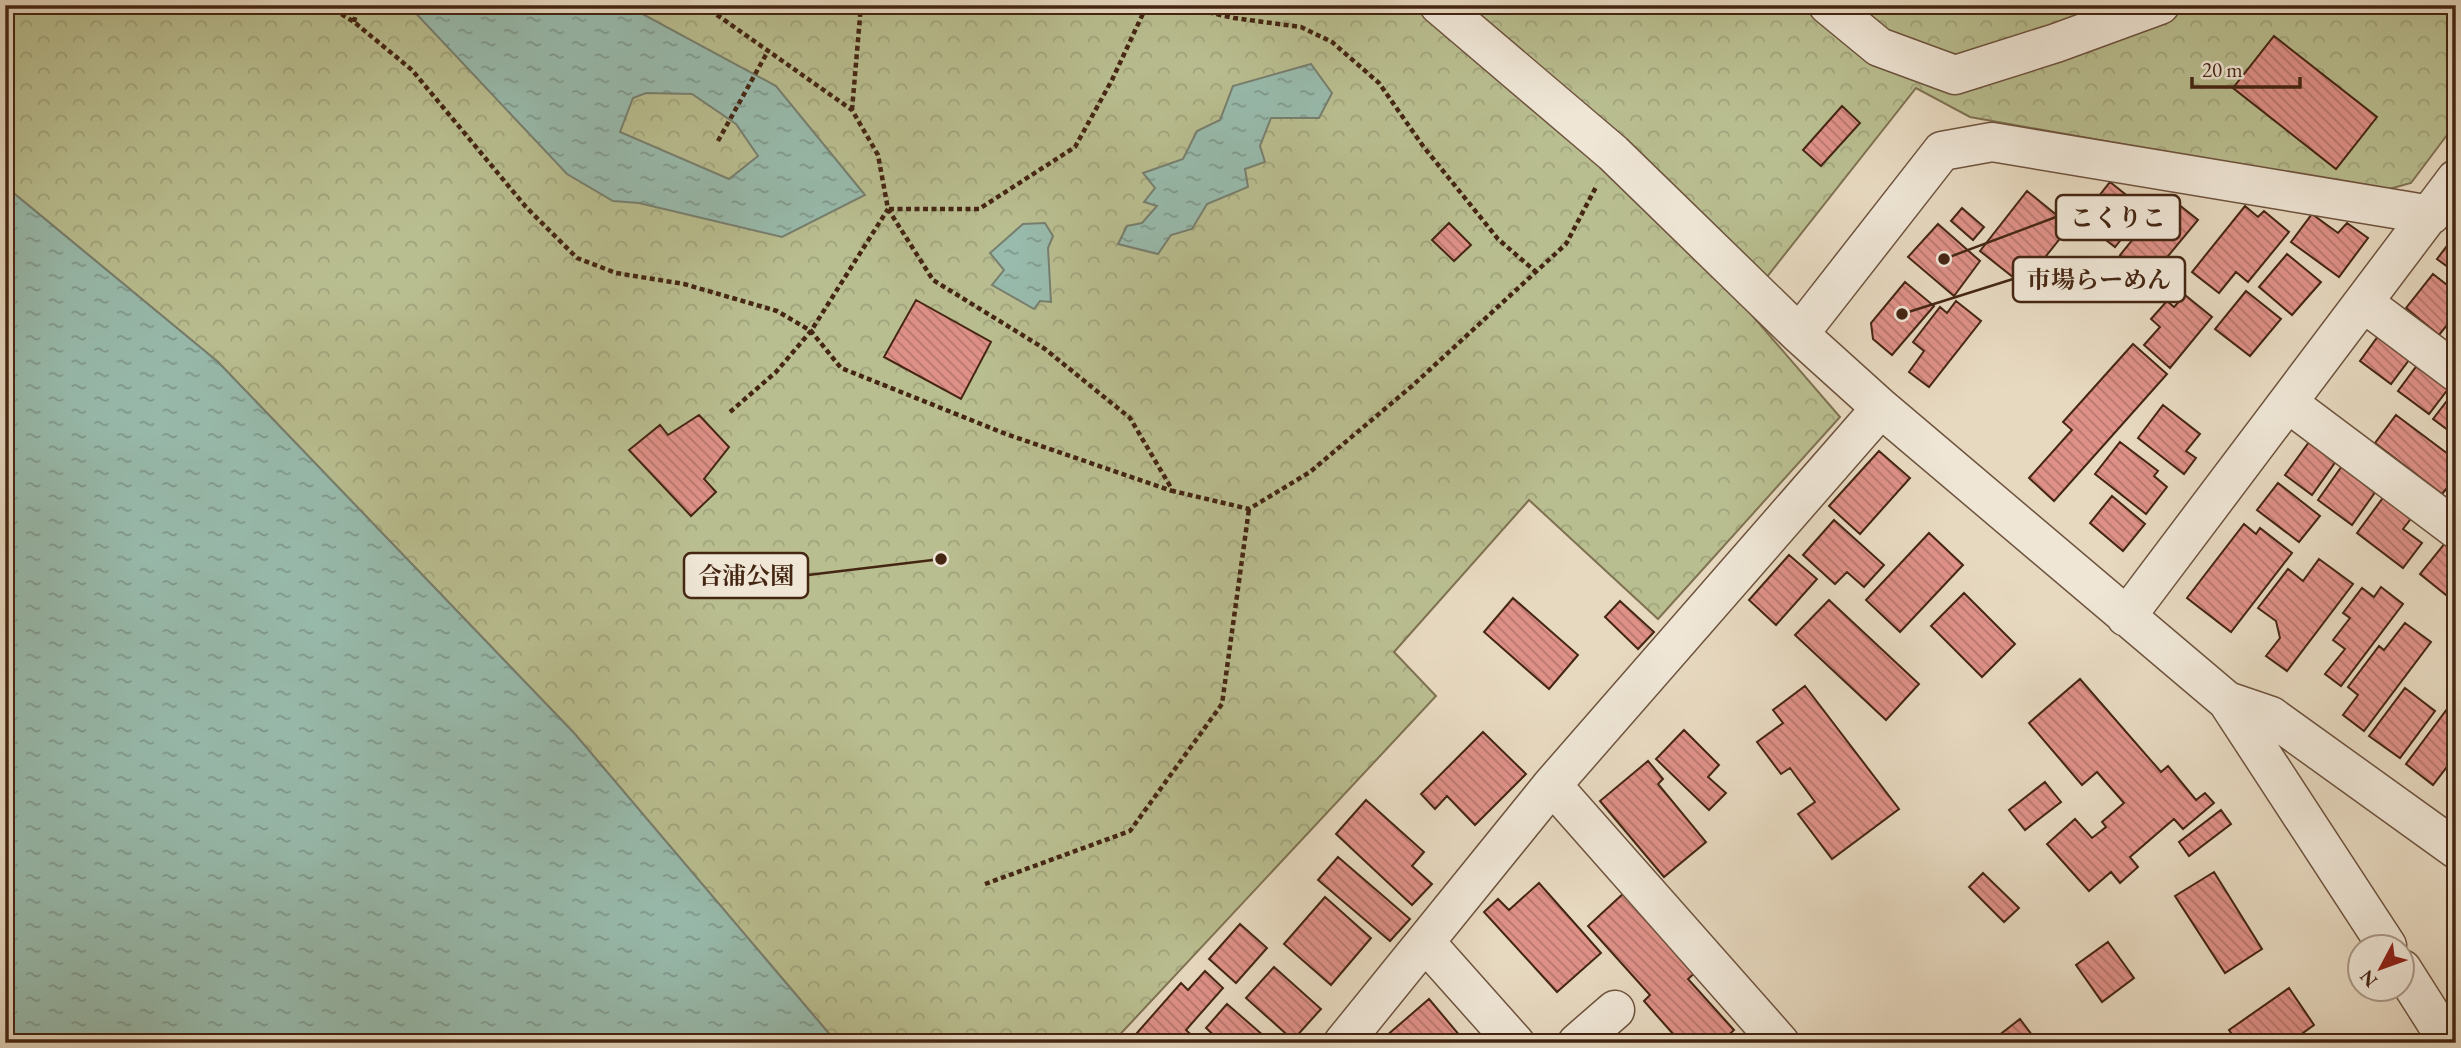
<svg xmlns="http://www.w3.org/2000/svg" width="2461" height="1048" font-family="'EB Garamond','Noto Serif JP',serif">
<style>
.forest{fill:url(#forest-crowns);stroke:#7f7252;stroke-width:2}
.water{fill:url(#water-ripples);stroke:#777f6f;stroke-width:2;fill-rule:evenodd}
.building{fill:url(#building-back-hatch);stroke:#452613;stroke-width:2}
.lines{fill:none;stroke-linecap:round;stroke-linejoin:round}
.minor-casing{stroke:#6e533e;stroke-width:41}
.path{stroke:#452613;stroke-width:4.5;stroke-dasharray:5 3.5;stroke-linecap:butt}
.minor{stroke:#efe6d6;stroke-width:38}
.leader{fill:none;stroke:#452613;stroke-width:2.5}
.callout-dot{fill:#452613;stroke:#efe6d6;stroke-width:2.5}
.callout{fill:#efe6d6;stroke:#452613;stroke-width:2.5}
.callout-label{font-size:24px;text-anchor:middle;font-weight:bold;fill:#452613}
</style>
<defs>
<pattern id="forest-crowns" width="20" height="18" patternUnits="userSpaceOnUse" patternTransform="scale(1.75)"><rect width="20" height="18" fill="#b9be90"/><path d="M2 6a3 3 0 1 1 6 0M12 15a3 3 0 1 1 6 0" fill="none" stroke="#a0a37b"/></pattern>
<pattern id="water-ripples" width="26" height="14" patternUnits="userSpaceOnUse" patternTransform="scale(1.75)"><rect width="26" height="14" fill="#98bbad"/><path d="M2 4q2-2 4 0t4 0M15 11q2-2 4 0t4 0" fill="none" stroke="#7e988c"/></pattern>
<pattern id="building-back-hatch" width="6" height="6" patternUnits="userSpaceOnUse" patternTransform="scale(1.75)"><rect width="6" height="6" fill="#df9188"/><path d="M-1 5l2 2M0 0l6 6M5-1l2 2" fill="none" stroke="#b7766e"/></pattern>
</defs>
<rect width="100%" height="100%" fill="#e7d9c0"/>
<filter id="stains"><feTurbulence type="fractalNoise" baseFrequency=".00286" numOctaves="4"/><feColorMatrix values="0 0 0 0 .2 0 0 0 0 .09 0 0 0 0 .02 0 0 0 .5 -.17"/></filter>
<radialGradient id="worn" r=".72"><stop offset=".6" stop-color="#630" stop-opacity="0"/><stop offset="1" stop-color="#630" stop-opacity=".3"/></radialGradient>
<path class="forest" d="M5,5h2451v118l-45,60 -29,8 -412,-74 -54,-29 -172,218 96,111 -182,202 -129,-119 -135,152 42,44 -324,347h-275l-263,-310 -356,-371 -213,-176z"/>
<path class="water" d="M408,5h218l150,81 89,109 -83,42 -143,-34 -26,-2 -46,-27zM646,93l46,1 44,30 22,32 -29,23 -109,-47 13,-34z
M1311,64l21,29 -13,25h-48l-11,28 5,16 -20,7 3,18 -41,17 -15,25 -21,6 -13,19 -40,-10 9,-18 15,-3 15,-17 -13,-4 11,-14 -12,-15 40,-14 14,-28 23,-11 13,-34z
M5,186l213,176 356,371 263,310h-832z
M1045,223l8,13 -5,12 3,54 -11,-1 -6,8 -42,-24 12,-15 -14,-17 33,-29z"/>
<path class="building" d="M1939,5h76l-35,3z
M2274,36l103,81 -41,52 -103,-81z
M1842,106l18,17 -39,43 -18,-16z
M2110,182l20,16 -10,13 15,11 -20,25 -35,-27z
M2027,191l43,35 -47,59 -43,-34z
M2168,196l30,24 -49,59 -29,-24z
M2245,206l13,11 6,-6 25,21 -41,50 -12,-10 -17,21 -27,-21z
M1962,208l22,19 -11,13 -22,-19z
M2312,214l26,19 9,-10 21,15 -29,39 -48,-35z
M1449,223l22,22 -17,16 -22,-21z
M1938,224l42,37 -26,35 -46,-39z
M2456,234v39l-19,-14z
M2287,254l34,28 -29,33 -33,-28z
M2433,274l23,18v22l-17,21 -33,-27z
M1905,282l29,24 -42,49 -19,-16 -2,-16z
M2246,291l35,28 -31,37 -35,-27z
M2185,295l27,22 -42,51 -26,-23 16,-18 -9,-8 16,-18 7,6z
M916,300l75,42 -30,57 -77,-42z
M1956,301l25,20 -52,66 -20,-15 15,-21 -11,-9 27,-35 7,6z
M2384,328l31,24 -24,32 -31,-23z
M2133,344l34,30 -113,127 -25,-23 43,-48 -9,-8z
M2424,356l31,24 -26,34 -31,-23z
M2456,389v47l-23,-17z
M2163,405l37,29 -14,17 10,7 -12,16 -46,-36z
M699,415l30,32 -25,32 12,13 -25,24 -62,-66 31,-25 8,10z
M2396,415l60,45v17l-14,17 -67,-51z
M2312,438l27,19 -27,38 -27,-20z
M2120,442l38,29 -4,5 13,11 -21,27 -51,-40z
M1879,451l31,27 -50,56 -31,-28z
M2342,466l34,25 -24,34 -34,-25z
M2278,483l42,33 -21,26 -42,-32z
M2385,495l28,21 -10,13 19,14 -19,25 -46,-35z
M2112,496l33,28 -22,27 -33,-28z
M1834,520l50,45 -20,22 -17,-15 -12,12 -32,-29z
M2244,524l12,10 4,-6 32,25 -61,79 -44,-34z
M1929,533l34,32 -63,67 -34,-32z
M2449,538l7,5v49l-5,7 -31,-25z
M1789,555l28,24 -41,46 -27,-25z
M2319,559l34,25 -66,87 -21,-15 14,-18 -4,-17 -18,-13 30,-39 15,12z
M2381,587l22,17 -62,82 -16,-12 20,-25 -12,-9 17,-22 -7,-5 19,-25 12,9z
M1964,593l51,51 -33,33 -51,-51z
M1513,598l65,57 -29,34 -65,-57z
M1829,600l90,84 -33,36 -91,-85z
M1620,601l34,31 -16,17 -33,-32z
M2405,623l26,19 -67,89 -21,-16 15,-20 -10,-8 31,-41 5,4z
M2080,679l81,93 7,-6 28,34 9,-7 9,10 -31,26 -9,-10 -44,38 8,10 -18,16 -9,-11 -22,19 -42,-47 28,-25 17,19 14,-11 -4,-5 22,-19 -27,-31 -15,13 -53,-62z
M1805,686l94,123 -67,50 -34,-45 17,-12 -25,-34 -9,6 -24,-32 26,-19 -10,-13z
M2405,688l30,23 -35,47 -31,-22z
M2456,697v58l-23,30 -27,-21z
M1684,730l35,35 -11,12 18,16 -17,17 -53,-51z
M1483,732l43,42 -51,51 -28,-29 -12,13 -14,-15z
M1648,761l15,18 -5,5 48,58 -42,35 -64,-76z
M2045,782l16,20 -36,28 -16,-20z
M1366,800l58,52 -12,14 20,18 -20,21 -76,-71z
M2221,810l10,14 -42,32 -10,-14z
M1338,857l72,62 -20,22 -72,-61z
M2214,872l48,77 -37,24 -50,-77z
M1983,873l36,35 -15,14 -35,-35z
M1539,883l62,70 -44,39 -73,-80 14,-13 11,11z
M1625,892l72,79 -9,8 46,51 -14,13h-39l-37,-42 6,-6 -62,-69z
M1325,897l46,41 -40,47 -47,-41z
M1240,924l27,24 -31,35 -27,-24z
M2108,942l26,36 -32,24 -26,-37z
M1274,967l47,42 -28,31 -47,-42z
M1205,971l18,17 -37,42 14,13h-51l-12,-10 44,-50 7,7z
M2289,988l25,37 -25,18h-51l-9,-13z
M1429,999l37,44h-88z
M1227,1004l45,39h-50l-16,-15z
M2020,1019l18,24h-49z"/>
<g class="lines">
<defs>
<path id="minor" d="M1439,5l174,148 186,181 82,74 346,293 160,245
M1828,5l51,42 76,28 101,-32 104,-38
M2364,303l92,69
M1799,334l143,-183 50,-9 439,73
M2288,403l168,126
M2126,617l330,-438
M2227,701l44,15 185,133
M1552,785l228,258
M1425,942l90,101
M2402,969l47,74
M1343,1043l209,-258 329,-377
M1577,1043l38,-33"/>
</defs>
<use href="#minor" class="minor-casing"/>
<path class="path" d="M327,5l27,17 58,48 114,137 51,51 39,15 68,11 93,27 34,20 30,37 165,66 166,57
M703,5l149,105 26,45 10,54 45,71 112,69 85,69 43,73 76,18 61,-37 102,-86 154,-142 30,-57
M1175,5l59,13 67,9 31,15 47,41 44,63 75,93 38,33
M354,22l4,-17
M852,110l9,-105
M718,141l50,-90
M889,209h90l96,-62 37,-67 35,-75
M730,412l46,-40 35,-41 77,-122
M985,884l145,-53 92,-127 27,-195"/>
<use href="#minor" class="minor"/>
</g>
<path class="leader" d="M1944 259L2056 217M1902 314L2013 279M941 559L808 575"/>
<g class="callout-dot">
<circle cx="1944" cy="259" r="7"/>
<circle cx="1902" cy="314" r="7"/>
<circle cx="941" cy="559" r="7"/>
</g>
<g class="callout">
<rect x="2056" y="195" width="124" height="45" rx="7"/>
<rect x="2013" y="257" width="172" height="45" rx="7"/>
<rect x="684" y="553" width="124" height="45" rx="7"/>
</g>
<g class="callout-label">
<text x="2118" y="226">こくりこ</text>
<text x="2099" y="288">市場らーめん</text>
<text x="746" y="584">合浦公園</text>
</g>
<rect width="2461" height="1048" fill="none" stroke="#e7d9c0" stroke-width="28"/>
<rect x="7" y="7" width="2447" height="1034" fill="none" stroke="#452613" stroke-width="3.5"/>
<rect x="14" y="14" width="2433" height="1020" fill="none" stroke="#452613" stroke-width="2"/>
<g transform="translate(2381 968) rotate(229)"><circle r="33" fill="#efe6d6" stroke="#ab9988" stroke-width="2"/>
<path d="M0-5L12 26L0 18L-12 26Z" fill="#8f2418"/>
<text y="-10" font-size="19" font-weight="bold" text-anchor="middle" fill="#452613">N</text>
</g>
<path d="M2192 77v10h108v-10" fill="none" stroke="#452613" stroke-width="3.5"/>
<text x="2202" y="77" font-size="21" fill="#452613" stroke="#efe6d6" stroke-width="5" paint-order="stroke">20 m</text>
<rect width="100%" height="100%" filter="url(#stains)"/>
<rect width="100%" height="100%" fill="url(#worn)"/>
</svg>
